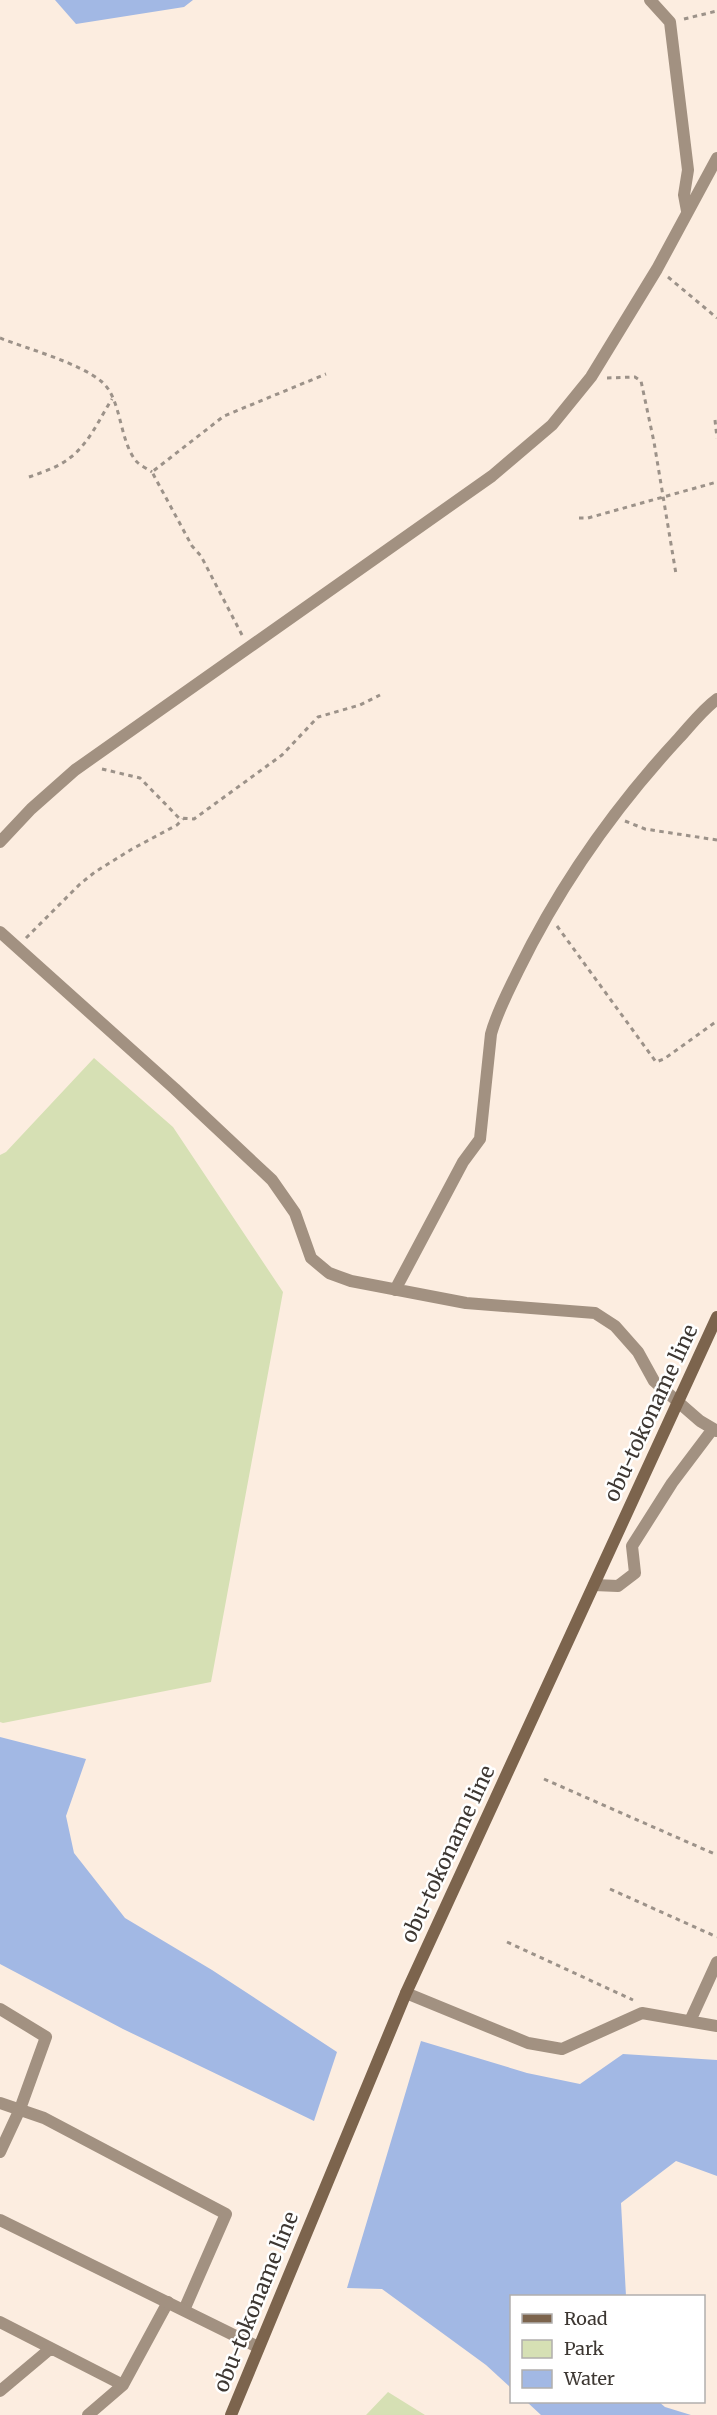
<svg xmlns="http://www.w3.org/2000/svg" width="717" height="2415" font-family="Merriweather,serif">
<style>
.green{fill:#d6e0b4}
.water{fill:#a2b8e4}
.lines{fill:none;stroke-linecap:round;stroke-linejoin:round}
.path{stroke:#9c9289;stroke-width:3;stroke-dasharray:4.5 4.5;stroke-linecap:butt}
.minor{stroke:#a29181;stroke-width:12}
.tertiary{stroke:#a29181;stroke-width:12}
.secondary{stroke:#7c644d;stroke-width:12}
.labels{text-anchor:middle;stroke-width:5;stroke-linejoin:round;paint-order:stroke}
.street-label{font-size:21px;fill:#3d3732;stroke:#fff}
</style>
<rect width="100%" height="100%" fill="#fcede0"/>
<path class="green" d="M94,1058l79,69 110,165 -72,390 -208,41 -3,-1v-567l6,-3z
M388,2392l37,23h-59z"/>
<path class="water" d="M55,0h138l-9,7 -108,17z
M0,1737l86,22 -20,57 8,37 51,65 87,52 125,82 -23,69 -191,-92 -123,-65z
M421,2041l106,32 53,11 43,-30 94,6v116l-41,-15 -55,42 5,93h-114l-1,92 -25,-23 -104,-76 -35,-1z
M527,2402h132l6,5 26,8h-150z"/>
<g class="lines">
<path class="path" d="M684,19l33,-8
M668,277l49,41
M0,338c28,11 80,25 102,44 20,17 17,60 35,80 4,4 11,7 15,10
M607,378l28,-1 6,4 13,61 22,132
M715,420l2,18
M29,477c14,-5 30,-10 42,-20 18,-14 29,-39 41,-58
M579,518h9l129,-36
M242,635l-41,-79 -9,-10 -40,-74 72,-56 102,-42
M102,769l38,9 39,40 15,1 88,-64 36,-38 42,-12 20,-10
M625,821l20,8 72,11
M557,926l99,136 8,-3 53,-38
M26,938l54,-54 15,-12 37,-23 45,-24 6,-6
M544,1779l173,76
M610,1889l107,48
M507,1942l126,58"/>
<path class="minor" d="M650,0l20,22 18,148 -4,25 3,16
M0,842l31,-33 44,-39 417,-294 60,-51 39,-48 66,-108 60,-111
M0,932l175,157 97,91 23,33 16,45 18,15 22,8 115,22 129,10 20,13 23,26 16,29 46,40 17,10
M395,1290l68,-128 17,-23 11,-105c6,-22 17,-42 27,-63 41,-84 97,-164 161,-233 12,-13 23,-28 38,-39
M594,1585l24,1 17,-13 -3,-27 40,-63 40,-53
M406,1993l122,50 34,6 80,-36 75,13
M0,2009l46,28 -26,72 -20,43
M690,2021l27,-59
M0,2103l44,15 182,96 -42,96
M0,2322l123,63
M0,2391l50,-42
M88,2415l35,-30 45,-83"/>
<path class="tertiary" d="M0,2220l258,127"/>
<path class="secondary" d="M231,2415l175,-422 311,-676"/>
</g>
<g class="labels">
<g class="street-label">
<text transform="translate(651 1413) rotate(-65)" y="7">obu-tokoname line</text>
<text transform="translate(448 1854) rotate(-65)" y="7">obu-tokoname line</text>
<text transform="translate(256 2302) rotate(-68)" y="7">obu-tokoname line</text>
</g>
</g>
<rect x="510" y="2295" width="195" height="108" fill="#ffffff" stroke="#b1afad" stroke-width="1.5"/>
<rect x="522" y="2314" width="30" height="9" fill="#7c644d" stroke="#b1afad" stroke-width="1.5"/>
<text x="564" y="2325" font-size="18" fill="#3d3732">Road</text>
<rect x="522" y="2340" width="30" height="18" fill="#d6e0b4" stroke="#b1afad" stroke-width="1.5"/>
<text x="564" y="2355" font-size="18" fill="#3d3732">Park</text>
<rect x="522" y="2370" width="30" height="18" fill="#a2b8e4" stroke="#b1afad" stroke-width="1.5"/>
<text x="564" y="2385" font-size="18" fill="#3d3732">Water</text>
</svg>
